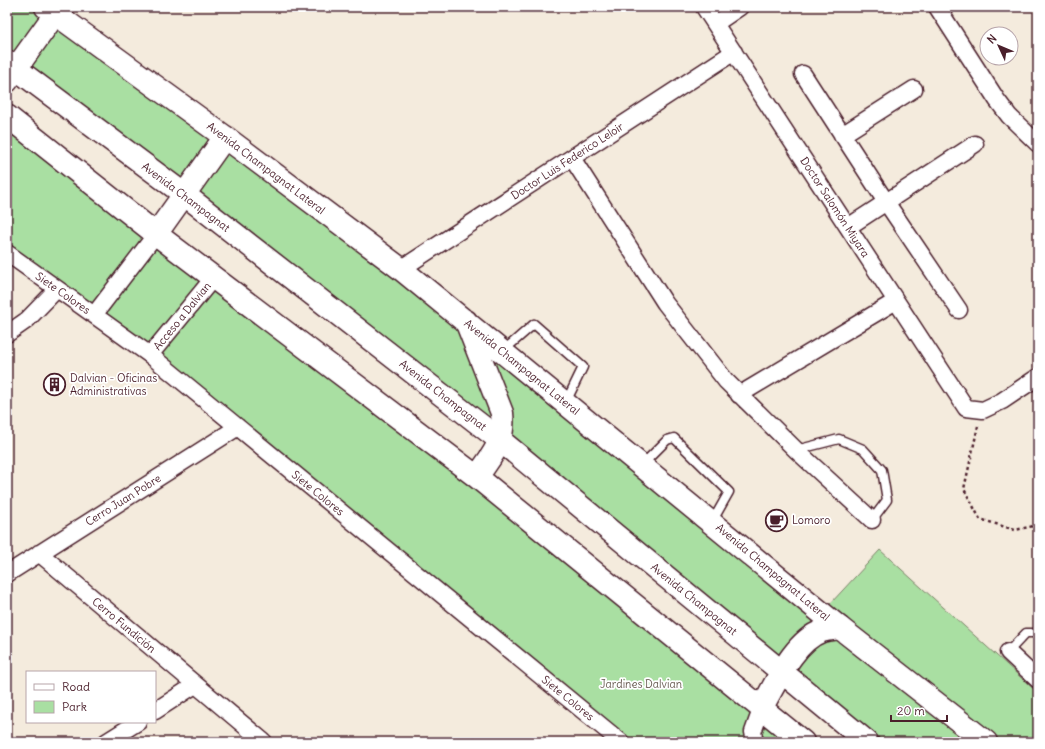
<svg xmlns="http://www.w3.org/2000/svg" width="1045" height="749" font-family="Delius,sans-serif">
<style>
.green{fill:#a9dfa2;stroke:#7a7f66}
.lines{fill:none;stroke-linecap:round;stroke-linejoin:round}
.lane-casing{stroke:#4a1f2b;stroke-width:11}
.street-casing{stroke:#4a1f2b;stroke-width:19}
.secondary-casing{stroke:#4a1f2b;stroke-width:25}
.primary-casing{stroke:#4a1f2b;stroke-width:25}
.path{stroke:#4a1f2b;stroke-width:2.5;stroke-dasharray:3 3;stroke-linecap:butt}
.lane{stroke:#fff;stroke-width:8}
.street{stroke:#fff;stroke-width:16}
.secondary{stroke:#fff;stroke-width:22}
.primary{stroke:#fff;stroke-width:22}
.labels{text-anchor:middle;stroke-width:3.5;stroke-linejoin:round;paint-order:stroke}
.street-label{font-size:11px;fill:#4a1f2b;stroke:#fff}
.poi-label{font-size:11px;fill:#4a1f2b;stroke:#fff;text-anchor:start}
.park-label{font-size:11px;fill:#66594f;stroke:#fff}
</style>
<rect width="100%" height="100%" fill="#f4ebdd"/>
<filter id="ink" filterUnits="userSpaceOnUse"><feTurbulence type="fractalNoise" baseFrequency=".025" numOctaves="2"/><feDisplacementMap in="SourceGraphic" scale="8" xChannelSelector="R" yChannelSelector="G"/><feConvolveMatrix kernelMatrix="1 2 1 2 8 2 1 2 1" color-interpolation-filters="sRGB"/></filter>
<g filter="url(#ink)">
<path class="green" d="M7,7h28l422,314 361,296 62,-67 158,143v49h-154l-297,-242 -580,-446z
M7,116l796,626h-182l-383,-315 -231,-174z"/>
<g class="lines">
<defs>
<path id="lane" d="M503,351l31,-27 49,43 -17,35
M796,450l43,-11 24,10 19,21 5,30 -15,20
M643,464l24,-24 7,-2 55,54 -17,30
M1008,652l18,-19h12"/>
<path id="street" d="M704,7l262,401 17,2 19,-9 36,-24
M937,7l60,93 12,16 29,28
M715,24l25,-17
M803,74l83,128 73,108
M842,135l72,-46
M572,158l93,145 61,78 70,69 76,70
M848,227l127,-83
M7,253l143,102 471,387
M401,269l333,-217
M94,315l62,-81
M7,334l20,-14 30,-31
M150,355l64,-78
M739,395l157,-94
M39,553l225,189
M7,574l231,-147
M1008,652l30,28
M155,711l40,-26
M106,742l32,-20
M755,742l-2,-10 9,-25"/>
<path id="secondary" d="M46,7l179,130 176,132 439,359 146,114"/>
<path id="primary" d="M7,62l178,133 316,246 366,301
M7,81l48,-67
M7,116l149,118 321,243 326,265
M156,234l69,-97
M466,321l36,92c3,30 -9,40 -25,64
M762,707c14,-24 32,-66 60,-76 6,-2 12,-2 18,-3"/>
</defs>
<use href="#lane" class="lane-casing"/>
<use href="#street" class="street-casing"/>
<use href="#secondary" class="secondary-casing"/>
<use href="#primary" class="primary-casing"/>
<path class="path" d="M978,426l-14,63 16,30 35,11 23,-5"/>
<use href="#lane" class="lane"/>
<use href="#street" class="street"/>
<use href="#secondary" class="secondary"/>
<use href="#primary" class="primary"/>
</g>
</g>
<defs>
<symbol id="building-ring" viewBox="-11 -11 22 22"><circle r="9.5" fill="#fff" stroke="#4a1f2b" stroke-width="1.5"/><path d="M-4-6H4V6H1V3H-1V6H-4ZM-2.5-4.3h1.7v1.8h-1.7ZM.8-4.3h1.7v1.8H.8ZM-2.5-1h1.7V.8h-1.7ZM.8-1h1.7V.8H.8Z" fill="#4a1f2b"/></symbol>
<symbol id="cafe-ring" viewBox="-11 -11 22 22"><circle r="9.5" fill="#fff" stroke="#4a1f2b" stroke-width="1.5"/><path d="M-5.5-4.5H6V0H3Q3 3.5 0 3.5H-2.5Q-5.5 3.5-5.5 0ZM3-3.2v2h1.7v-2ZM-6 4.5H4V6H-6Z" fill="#4a1f2b"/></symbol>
</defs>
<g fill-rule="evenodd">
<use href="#building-ring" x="42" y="372" width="25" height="25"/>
<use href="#cafe-ring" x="764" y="508" width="25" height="25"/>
</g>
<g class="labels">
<g class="street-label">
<text transform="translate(567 161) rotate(-33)" y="4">Doctor Luis Federico Leloir</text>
<text transform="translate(266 168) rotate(37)" y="4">Avenida Champagnat Lateral</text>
<text transform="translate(186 197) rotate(37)" y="4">Avenida Champagnat</text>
<text transform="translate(835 207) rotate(57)" y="4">Doctor Salomón Miyara</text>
<text transform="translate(63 293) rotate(35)" y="4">Siete Colores</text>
<text transform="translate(182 316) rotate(-51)" y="4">Acceso a Dalvian</text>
<text transform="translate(522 367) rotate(39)" y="4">Avenida Champagnat Lateral</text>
<text transform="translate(443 395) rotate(38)" y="4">Avenida Champagnat</text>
<text transform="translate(318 493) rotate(39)" y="4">Siete Colores</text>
<text transform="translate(123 500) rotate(-32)" y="4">Cerro Juan Pobre</text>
<text transform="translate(773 572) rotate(40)" y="4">Avenida Champagnat Lateral</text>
<text transform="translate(694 599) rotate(39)" y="4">Avenida Champagnat</text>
<text transform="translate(124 625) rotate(40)" y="4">Cerro Fundición</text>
<text transform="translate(568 698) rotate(39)" y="4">Siete Colores</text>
</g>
<g class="poi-label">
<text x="70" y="382">Dalvian - Oficinas<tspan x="70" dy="13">Administrativas</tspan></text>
<text x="792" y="524">Lomoro</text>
</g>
<g class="park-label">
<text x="641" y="688">Jardines Dalvian</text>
</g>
</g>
<rect width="1045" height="749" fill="none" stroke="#fff" stroke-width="24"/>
<rect x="12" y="12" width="1021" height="725" fill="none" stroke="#4a1f2b" stroke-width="1.5" filter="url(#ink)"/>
<rect x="26" y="671" width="130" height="52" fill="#ffffff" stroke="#b7a5aa"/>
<rect x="34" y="684" width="20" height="6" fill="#ffffff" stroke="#b7a5aa"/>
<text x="62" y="691" font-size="12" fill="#4a1f2b">Road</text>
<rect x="34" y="701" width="20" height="12" fill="#a9dfa2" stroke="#b7a5aa"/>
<text x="62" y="711" font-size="12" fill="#4a1f2b">Park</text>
<g transform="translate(999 46) rotate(314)"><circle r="19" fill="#ffffff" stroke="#b7a5aa"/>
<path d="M0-3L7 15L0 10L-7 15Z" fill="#4a1f2b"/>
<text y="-6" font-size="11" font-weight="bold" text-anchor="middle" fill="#4a1f2b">N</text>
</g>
<path d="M891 715v6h56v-6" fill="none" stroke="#4a1f2b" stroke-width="2"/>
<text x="897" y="715" font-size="12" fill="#4a1f2b" stroke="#ffffff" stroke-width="3" paint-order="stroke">20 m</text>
</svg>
